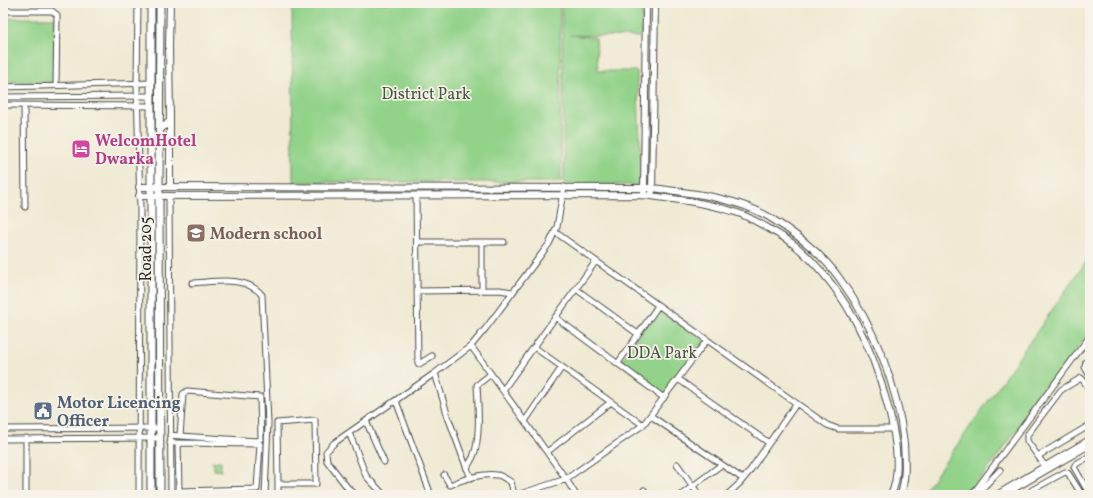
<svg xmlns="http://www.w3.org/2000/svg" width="1093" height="498" font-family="Vollkorn,serif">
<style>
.green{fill:#92d389;stroke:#5e7f5a}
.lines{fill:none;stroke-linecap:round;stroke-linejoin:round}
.minor-casing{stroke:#484844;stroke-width:7}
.tertiary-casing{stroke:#484844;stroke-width:8}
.secondary-casing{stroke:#484844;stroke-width:9}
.minor{stroke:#fff;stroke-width:5}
.tertiary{stroke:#fff;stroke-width:6}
.secondary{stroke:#fff;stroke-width:7}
.labels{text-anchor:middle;stroke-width:3.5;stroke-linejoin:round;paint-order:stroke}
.park-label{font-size:16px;fill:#455542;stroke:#f7f3e8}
.hotel-label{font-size:16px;font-weight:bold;fill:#b23c85;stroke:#f7f3e8;text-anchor:start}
.education-label{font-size:16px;font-weight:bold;fill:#785e54;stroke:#f7f3e8;text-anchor:start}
.street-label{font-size:16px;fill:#2b2b2b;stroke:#f7f3e8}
.service-label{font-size:16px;font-weight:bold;fill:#4e5e75;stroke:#f7f3e8;text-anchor:start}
</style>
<rect width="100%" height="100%" fill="#f7f3e8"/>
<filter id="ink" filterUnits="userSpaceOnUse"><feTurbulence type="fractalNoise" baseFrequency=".025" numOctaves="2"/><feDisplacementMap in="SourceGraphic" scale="8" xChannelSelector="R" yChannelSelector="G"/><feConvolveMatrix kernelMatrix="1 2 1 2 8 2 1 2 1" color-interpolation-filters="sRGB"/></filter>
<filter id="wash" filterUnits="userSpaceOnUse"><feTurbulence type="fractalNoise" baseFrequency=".012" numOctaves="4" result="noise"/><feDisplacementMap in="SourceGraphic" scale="16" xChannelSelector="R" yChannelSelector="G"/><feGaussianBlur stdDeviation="0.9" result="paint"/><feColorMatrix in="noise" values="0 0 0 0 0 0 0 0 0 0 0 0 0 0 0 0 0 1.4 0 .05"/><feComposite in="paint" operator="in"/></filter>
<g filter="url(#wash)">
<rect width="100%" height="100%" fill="#efead3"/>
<path class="green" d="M292,3h268l1,179h-268z
M562,3h81l-1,34 -72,-2 26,3 2,33h39l5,114 -78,-1z
M3,18h52l1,64h-53z
M1090,256v75l-121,164h-47z
M656,309l49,32 -40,56 -45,-34z
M221,461v10l-7,-1v-5l-2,-3z"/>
</g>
<g filter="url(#ink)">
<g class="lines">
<defs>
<path id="minor" d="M138,3l-1,81 3,125 -1,286
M3,11h49l5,4 -1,70
M3,87l148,-4
M3,97l148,-1
M3,105l148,1
M24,105l1,102
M3,133h1
M416,196l2,167 1,1 13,-8
M169,197l2,298
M555,232l272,193 11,4h55
M417,242h87
M192,283c23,-1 54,-8 70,12l6,128 -3,72
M576,289l62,45
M482,290v-48
M417,291l82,-1 14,2
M555,317l109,81
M471,346l95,133 10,16
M534,347l109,78
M1090,359l-4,3 -1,5 5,9
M618,363l40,-57
M435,373l13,44 19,52
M678,379l91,64
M503,390l93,-129
M396,401l35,94
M651,416l92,63
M366,421l18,41
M525,421l37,-54
M3,429l157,-1
M349,433l6,14 11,29 18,19
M170,435l10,1 78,5 3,-3 -1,-41 -73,-6 -4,3 -3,42
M26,438v57
M3,439l157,-1
M170,443h8l1,48 78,-2 3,-45 -82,-1
M547,452l64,-50
M1038,456l52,-31
M677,464l22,31
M1045,466l-18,-25v-6l34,-45 20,-12 2,2 7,10
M444,475l6,10c14,-6 32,-12 47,-10 4,0 10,5 14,7l3,13
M471,478l-4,-10c2,-4 4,-7 6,-11 8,-18 5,-53 4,-72l14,-11
M278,484l-1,-61 38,-3 1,64h-38v11
M348,488l8,7
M644,490l4,5
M347,495l2,-4 -2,-4 -20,-26 -1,-9 8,-9 101,-70 36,-27 15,-18 63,-84 8,-17 7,-40
M517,495l49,-16 77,-54 64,-85
M681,495l40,-30
M727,495l13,-12 9,-11 47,-68
M972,495l118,-159
M976,495l24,-25
M996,495l94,-56
M1004,495l86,-50
M1031,495l1,-5 33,-18 3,1 14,22
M1090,495l-16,-28 2,-3 14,-8"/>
<path id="tertiary" d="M170,121v66
M160,130l10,-9 -1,-76 1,-42
M139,187l513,1c39,5 83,9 117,29 27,16 53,37 71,62 34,47 58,107 64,165 1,17 2,34 -3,51
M644,191l2,-188
M652,191l3,-188
M139,196l504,-1c31,4 62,7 92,17 13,4 26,12 38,19 7,4 14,8 20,13 6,4 11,10 16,14 39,39 64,92 78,145 7,26 16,67 4,92"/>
<path id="secondary" d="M151,495v-492
M160,495l-1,-298 1,-194"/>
</defs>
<use href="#minor" class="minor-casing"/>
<use href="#tertiary" class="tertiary-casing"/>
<use href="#secondary" class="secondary-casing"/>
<use href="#minor" class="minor"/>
<use href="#tertiary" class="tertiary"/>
<use href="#secondary" class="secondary"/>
</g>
</g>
<defs>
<symbol id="hotel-square" viewBox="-11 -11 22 22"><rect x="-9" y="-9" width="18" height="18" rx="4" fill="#d1479c" stroke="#f7f3e8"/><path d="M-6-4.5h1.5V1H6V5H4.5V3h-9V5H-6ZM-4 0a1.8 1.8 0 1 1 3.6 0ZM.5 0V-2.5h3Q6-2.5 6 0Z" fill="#fff"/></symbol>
<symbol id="school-square" viewBox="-11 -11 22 22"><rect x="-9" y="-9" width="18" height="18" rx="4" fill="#8d6e63" stroke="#f7f3e8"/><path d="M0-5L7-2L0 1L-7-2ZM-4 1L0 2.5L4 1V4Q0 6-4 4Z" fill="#fff"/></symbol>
<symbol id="civic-square" viewBox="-11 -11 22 22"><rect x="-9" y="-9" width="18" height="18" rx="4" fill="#5c6f8a" stroke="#f7f3e8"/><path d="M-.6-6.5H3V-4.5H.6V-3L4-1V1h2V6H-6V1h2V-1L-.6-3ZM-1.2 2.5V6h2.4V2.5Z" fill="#fff"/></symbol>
</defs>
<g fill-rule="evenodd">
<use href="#hotel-square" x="70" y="138" width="22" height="22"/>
<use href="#school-square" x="185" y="222" width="22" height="22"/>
<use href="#civic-square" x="32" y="400" width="22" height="22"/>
</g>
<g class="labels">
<g class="park-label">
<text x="426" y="99">District Park</text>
<text x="662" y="358">DDA Park</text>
</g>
<g class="hotel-label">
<text x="95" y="146">WelcomHotel<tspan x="95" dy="18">Dwarka</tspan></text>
</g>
<g class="education-label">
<text x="210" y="239">Modern school</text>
</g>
<g class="street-label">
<text transform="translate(145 249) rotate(-90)" y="6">Road 205</text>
</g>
<g class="service-label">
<text x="57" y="408">Motor Licencing<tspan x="57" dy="18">Officer</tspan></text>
</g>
</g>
<rect width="1093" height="498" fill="none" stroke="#f7f3e8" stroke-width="16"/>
</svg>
